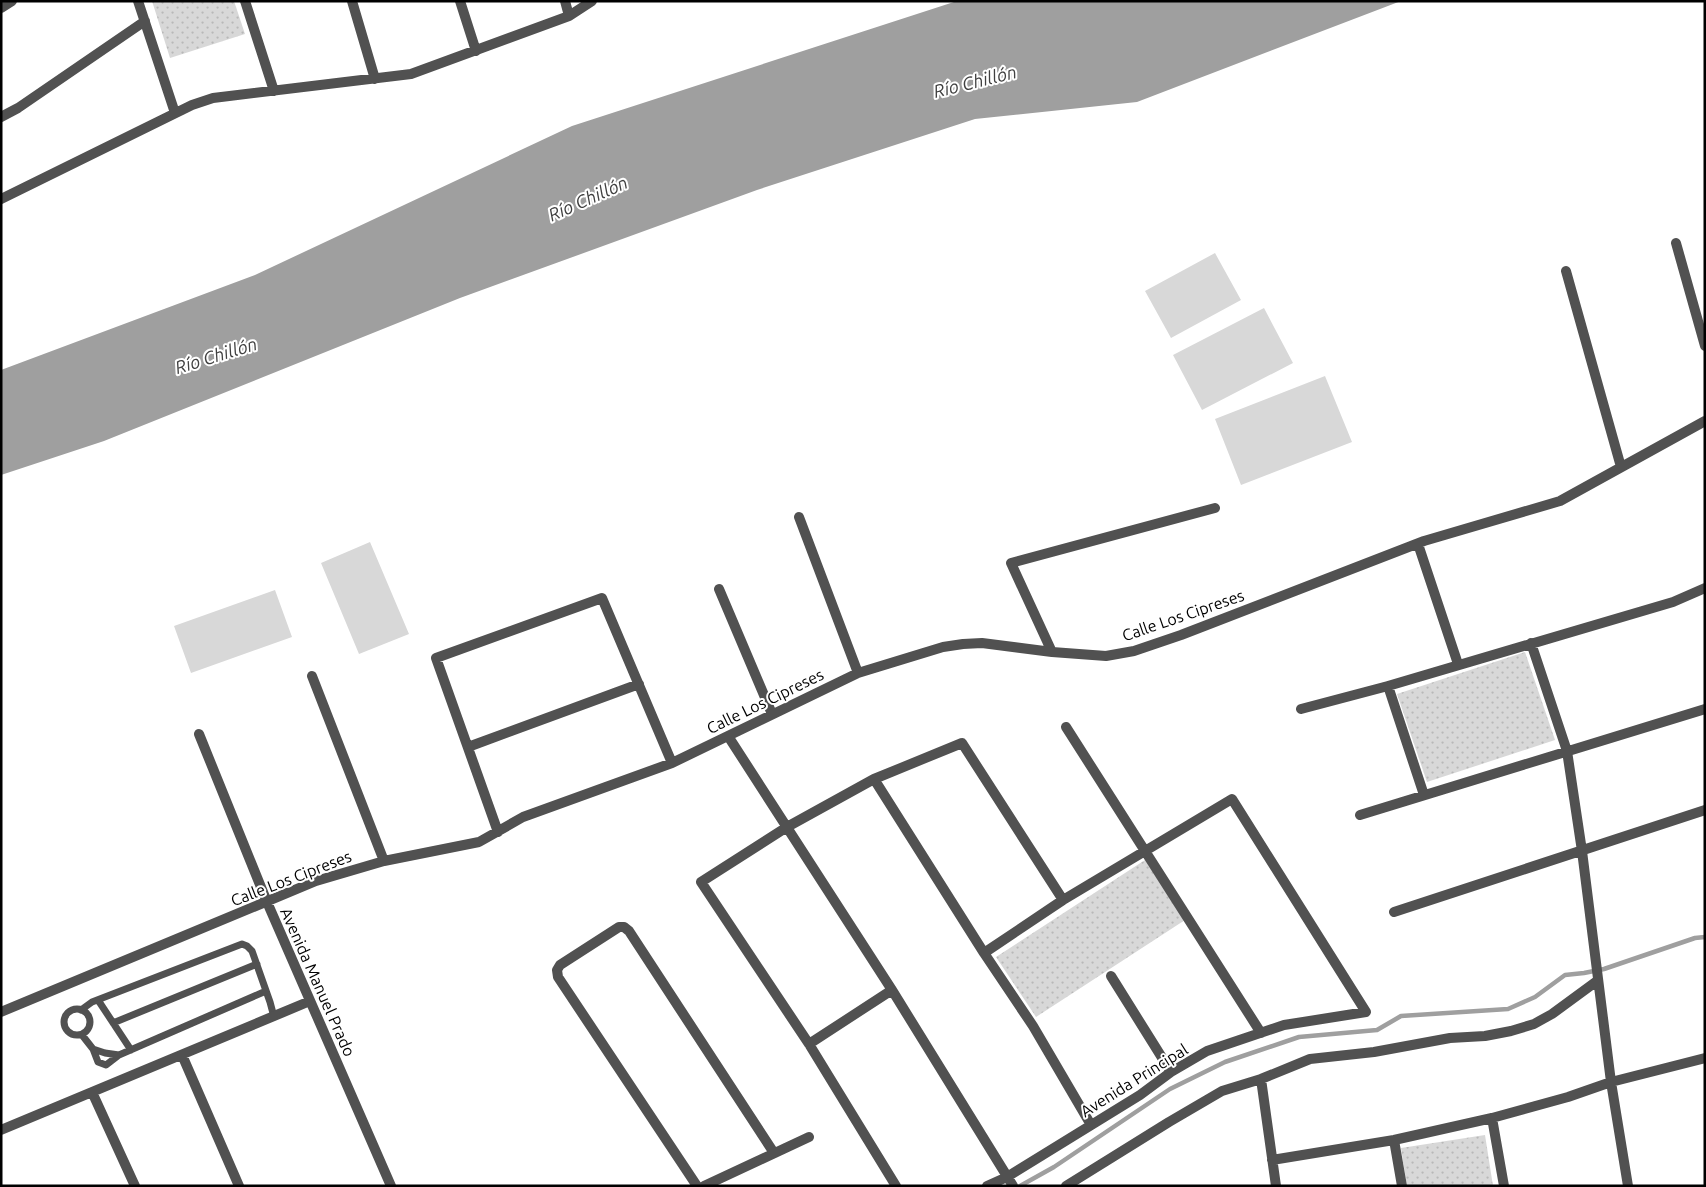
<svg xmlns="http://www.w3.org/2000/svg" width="1706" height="1187" font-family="Ubuntu,sans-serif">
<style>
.park{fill:url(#park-dots)}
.pitch{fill:#d8d8d8}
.water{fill:#9f9f9f}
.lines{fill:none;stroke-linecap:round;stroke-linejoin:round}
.stream{stroke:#9f9f9f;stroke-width:4.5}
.service{stroke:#515151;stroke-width:7}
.minor{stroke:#515151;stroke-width:10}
.labels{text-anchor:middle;stroke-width:4;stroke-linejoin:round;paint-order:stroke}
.street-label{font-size:16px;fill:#000;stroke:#fff}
.water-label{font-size:18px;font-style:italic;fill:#404040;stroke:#fff}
</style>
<defs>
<pattern id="park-dots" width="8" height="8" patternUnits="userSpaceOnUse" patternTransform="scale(1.25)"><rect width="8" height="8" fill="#d8d8d8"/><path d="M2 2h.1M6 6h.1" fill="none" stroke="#b8b8b8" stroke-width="1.8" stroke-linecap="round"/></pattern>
</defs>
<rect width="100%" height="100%" fill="#fff"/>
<path class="park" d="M152,1h82l11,33 -75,24z
M1525,652l30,88 -128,42 -30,-88z
M1145,860l40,60 -149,97 -40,-60z
M1485,1135l8,51h-86l-6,-38z"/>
<path class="pitch" d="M1215,253l26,47 -70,38 -26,-47z
M1264,308l29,55 -91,47 -29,-55z
M1325,376l27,66 -111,43 -26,-66z
M370,542l39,92 -50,20 -38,-91z
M275,590l17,47 -101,36 -17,-47z"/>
<path class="water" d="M957,1h444l-264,101 -162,17 -218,71 -297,108 -356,143 -103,34v-105l254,-95 317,-149z"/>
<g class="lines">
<path class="stream" d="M1020,1186l34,-19 116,-78 55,-27 74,-25 78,-7 24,-14 107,-7 27,-12 30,-22 19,-2 20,-4 91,-31 10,-1"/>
<path class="service" d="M98,1000l33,50
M64 1022a13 13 0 1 1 26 0a13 13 0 1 1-26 0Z
M81,1010l11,-8 150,-58 5,2 5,5 18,51 4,15
M113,1023l144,-59
M82,1035l11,14 5,13 8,3 13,-10 147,-64
M93,1049l12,4 14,2"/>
<path class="minor" d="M138,1l37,112
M245,1l29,90
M352,1l23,78
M460,1l16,50
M565,1l4,15
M1,8l11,-7
M1,117l17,-9 127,-87
M1,199l191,-94 21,-7 198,-24 158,-58 23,-15
M1676,243l29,103
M1566,271l55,196
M799,517l59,156
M1418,544l40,120
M719,589l53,125
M1531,643l36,108 15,100 29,231 17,104
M1052,652l-41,-89 204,-55
M312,676l72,185
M1388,686l36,109
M1301,709l87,-23 285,-84 32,-14
M1066,727l195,306
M199,734l68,168 124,284
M728,736l164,254 121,196
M468,747l171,-63
M874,779l110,174 49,73 58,99
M1360,815l345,-106
M498,832l-62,-174 166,-60 70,165
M1394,912l311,-102
M984,953l79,-53 169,-101 134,213 -82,13 -77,26 -36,21 -31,23 -133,82 -20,9
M1111,976l60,96
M1,1012l315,-131 68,-20 95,-19 44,-25 149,-54 186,-90 85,-26 20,-3 19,-1 70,9 54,4 28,-5 47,-16 243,-94 136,-40 145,-80
M809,1044l83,-54
M182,1055l57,131
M1261,1079l15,107
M92,1092l43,94
M1492,1118l12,68
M1,1130l309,-129
M1394,1140l8,46
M1272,1160l122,-20 98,-22 76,-21 43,-15 94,-24
M697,1186l-139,-209 -1,-7 3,-5 59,-38h5l5,4 145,222
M704,1186l105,-49
M896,1186l-87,-142 -108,-162 86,-55 87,-48 88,-36 101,157
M1066,1186l103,-64 53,-31 39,-12 49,-20 64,-7 76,-14 35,-2 26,-5 23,-7 18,-10 45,-33"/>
</g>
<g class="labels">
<g class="street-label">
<text transform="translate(1183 615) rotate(-19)" y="6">Calle Los Cipreses</text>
<text transform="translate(765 701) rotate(-26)" y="6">Calle Los Cipreses</text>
<text transform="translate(291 878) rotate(-21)" y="6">Calle Los Cipreses</text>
<text transform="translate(318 982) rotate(66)" y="6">Avenida Manuel Prado</text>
<text transform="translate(1134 1080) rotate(-32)" y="6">Avenida Principal</text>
</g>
<g class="water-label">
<text transform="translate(975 82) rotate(-14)" y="6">Río Chillón</text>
<text transform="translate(588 199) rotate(-24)" y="6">Río Chillón</text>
<text transform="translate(216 356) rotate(-17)" y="6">Río Chillón</text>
</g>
</g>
<rect width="1706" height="1187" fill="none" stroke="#000000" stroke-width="5"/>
</svg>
